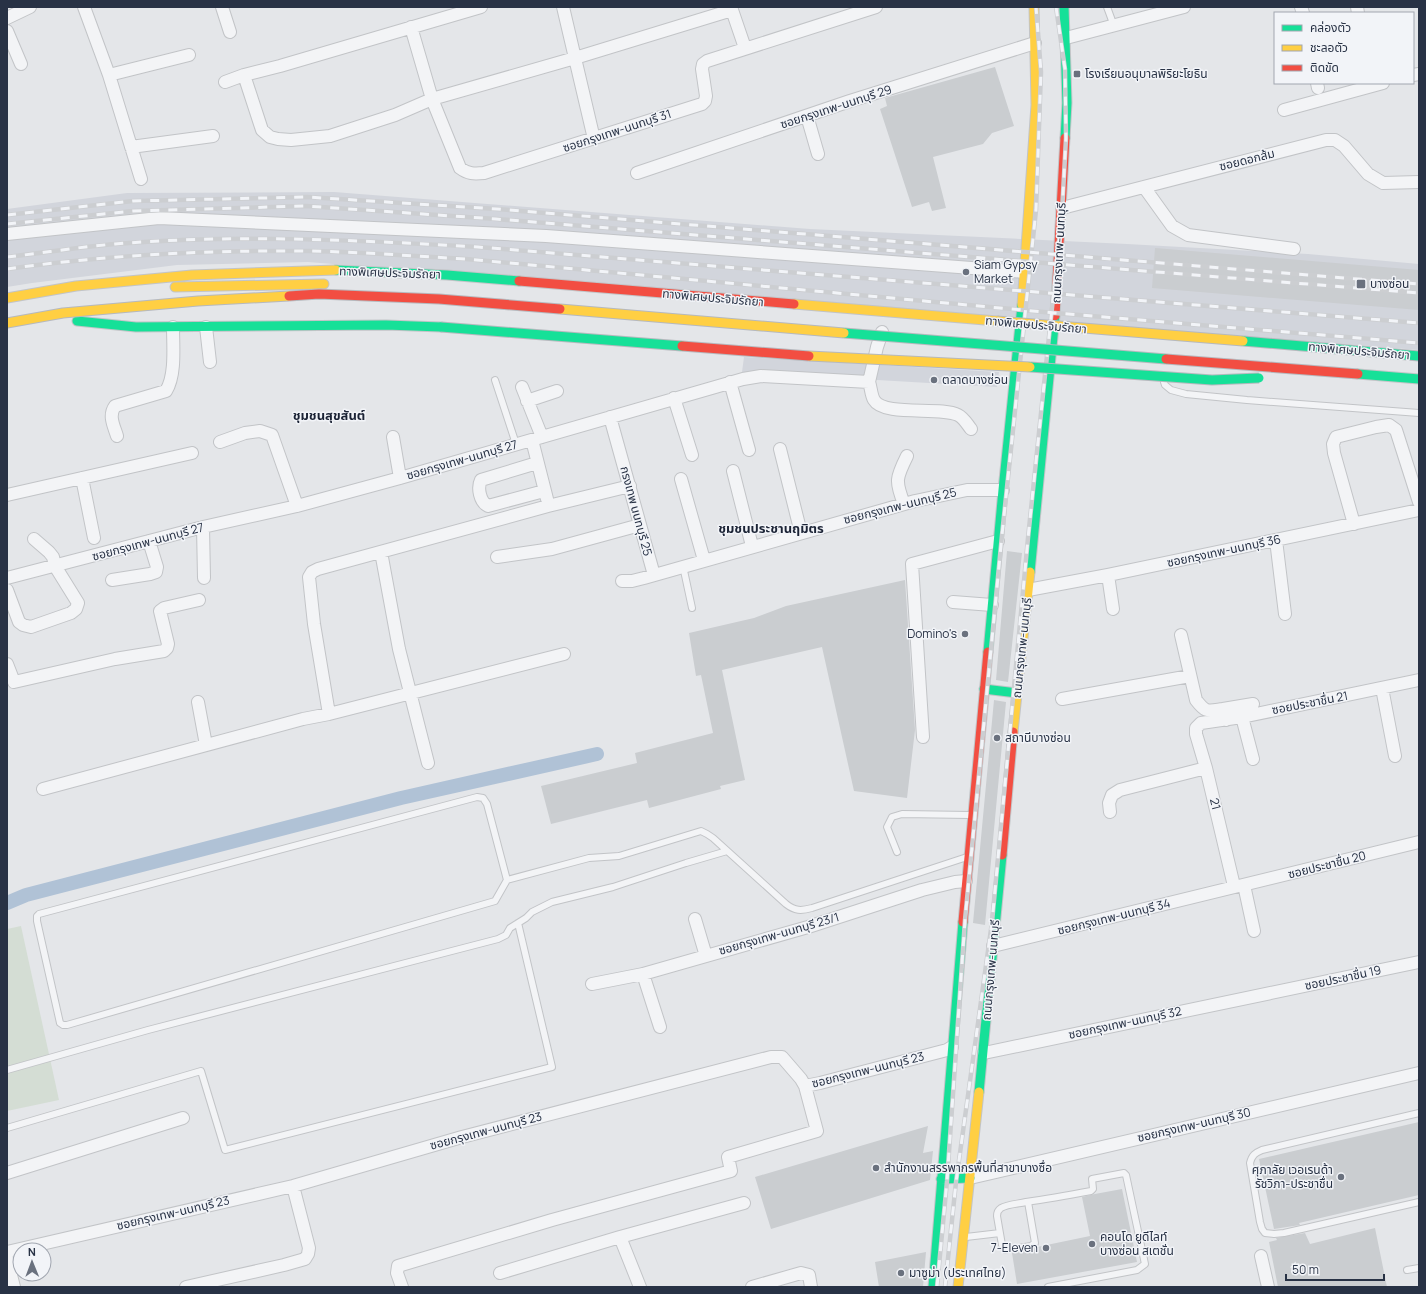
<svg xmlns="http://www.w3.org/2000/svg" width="1426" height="1294" font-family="Manrope,'Noto Sans Thai',sans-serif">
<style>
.built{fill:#d2d5dc}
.green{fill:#d4ddd4}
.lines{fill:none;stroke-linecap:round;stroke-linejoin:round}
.canal{stroke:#b0c2d6;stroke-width:14}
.building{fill:#cacdd0}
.lane-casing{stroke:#c2c4c7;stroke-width:8}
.street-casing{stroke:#c2c4c7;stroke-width:14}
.fast-casing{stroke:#c2c4c7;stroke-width:11}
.slow-casing{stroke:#c2c4c7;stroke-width:11}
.jam-casing{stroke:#c2c4c7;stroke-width:11}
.lane{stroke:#f3f4f6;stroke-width:6}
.street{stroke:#f3f4f6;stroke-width:12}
.fast{stroke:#16e098;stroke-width:9}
.slow{stroke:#ffcf43;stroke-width:9}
.jam{stroke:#f24e42;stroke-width:9}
.rail-casing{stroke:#ccced1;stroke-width:4.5}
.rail{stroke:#f2f4f8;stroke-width:3;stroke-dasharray:9;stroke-linecap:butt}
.fast-bridge-casing{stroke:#b6b9be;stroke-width:11;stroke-linecap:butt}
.slow-bridge-casing{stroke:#b6b9be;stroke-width:11;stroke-linecap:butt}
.jam-bridge-casing{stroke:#b6b9be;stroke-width:11;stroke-linecap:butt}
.fast-bridge{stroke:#16e098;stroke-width:9}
.slow-bridge{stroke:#ffcf43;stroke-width:9}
.jam-bridge{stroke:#f24e42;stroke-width:9}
.poi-dot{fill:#6a717e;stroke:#f2f4f8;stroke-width:1.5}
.labels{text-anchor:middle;stroke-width:3;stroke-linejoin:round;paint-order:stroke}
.poi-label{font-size:12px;fill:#283245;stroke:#f2f4f8;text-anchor:start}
.street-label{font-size:12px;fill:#283245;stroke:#f2f4f8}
.neighbourhood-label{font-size:13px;font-weight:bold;fill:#1b2335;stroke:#f2f4f8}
</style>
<rect width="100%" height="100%" fill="#e4e6e9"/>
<path class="built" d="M334,192l476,37 317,15 181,10 111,10v86l-1111,-88 -131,3 -145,18 -25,4v-78l120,-16z
M744,357l255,15 -2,15 -255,-15z"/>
<path class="green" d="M21,926l38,174 -52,11v-182z"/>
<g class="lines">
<path class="canal" d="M7,903l19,-8 375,-97 196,-44"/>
</g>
<path class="building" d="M995,67l19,59 -22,7 -9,11 -50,13 13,51 -14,3 -3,-9 -17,5 -32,-98 7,-3 -2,-8z
M1155,248l264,22v40l-267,-22z
M1007,551l15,2 -14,129 -12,-2z
M905,580l10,150 -8,68 -53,-7 -32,-144 -100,23 23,110 -25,6 1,3 -72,19 -2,-8 -96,24 -10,-38 96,-23 -2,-10 78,-20 -12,-58 -5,1 -7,-43 65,-15 32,-12z
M994,700l12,2 -21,223 -12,-2z
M1419,1122v73l-120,28 1,2 -26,4 -15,-70z
M928,1126l-5,27 10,-2 -3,29 -159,49 -16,-52z
M1122,1189l15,73 -120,22 -5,-31 20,-3 5,-3 53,-11 -8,-39 13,-3z
M1375,1228l12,59h-109l-9,-45 8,-2 -1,-2 29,-5 5,11z
M926,1252l-3,35h-44l-4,-25z"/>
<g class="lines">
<defs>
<path id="lane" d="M1107,7l7,19
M495,380l21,64
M1164,382l1,3 6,5 15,4 61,6 172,13
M683,566l9,42
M477,797l6,1 4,6 20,76 -12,21 -428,124h-4l-3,-2 -23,-102v-5l2,-2z
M897,852l-10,-25 5,-10 10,-3 68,1
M507,880l82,-22 30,-2 82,-25 6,3 6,4 73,66c9,7 15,7 26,4l155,-51
M7,1070l141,-40 350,-91 8,-4 4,-7 16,-10 6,-6 20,-10 61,-15 73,-24 41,-12
M1419,1113l-157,37c-7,3 -10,5 -12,13l10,59 2,7 3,4 9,1 10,-1 135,-31
M7,1128l194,-57 24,79 327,-83 -34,-144
M1028,1202l7,41 -4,3 -26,4 -3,-5 -5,-29c0,-4 1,-6 4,-8 7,-4 17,-4 25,-6 22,-3 44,-7 65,-11l2,-2 -1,-10 32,-6 2,2 19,89 -8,6 -89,17
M966,1237l34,-4
M1407,1270l12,-2"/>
<path id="street" d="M84,7l25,68 32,104
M222,7l8,25
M563,7l31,132
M731,7l14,41
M1301,7l2,6
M1357,7l1,6
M7,18l23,-11
M411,27l21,72 28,69c8,6 14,6 24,5l218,-69 3,-3 1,-5 -4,-27 1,-5 4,-3 169,-54
M7,31l14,33
M1066,38l118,-31
M109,75l80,-20
M244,75l18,55 8,7 8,2 13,1 39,-4 65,-21 37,-16 143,-41 157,-48
M1413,75l6,-1
M225,82l19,-7 36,-9 201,-59
M1317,83l1,5
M1284,110l99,-27
M807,116l11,38
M131,147l82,-11
M637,173l213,-72 185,-58
M1144,187l28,39 16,9 106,14
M1062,208l264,-68h9l9,6 24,28 15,9 36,-1
M7,234l152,-16 387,18 479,36
M206,327l4,35
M730,382l19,68
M869,382c2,5 2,13 5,18 10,17 66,6 84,15 6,3 9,9 13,14
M522,387l20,50
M674,398l18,57
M527,401l30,-10
M610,417l44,158
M117,436c-3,-10 -9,-20 -2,-30l51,-15c10,-16 7,-45 7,-64
M393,437l7,41
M532,440l15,59
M220,442l25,-9 15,-2 12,4 25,71
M780,449l21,84
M537,463l-56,17c-4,8 -1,22 7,26l56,-15
M733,471l19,75
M82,478l12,60
M681,479l23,81
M7,495l185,-42
M904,504c-9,-23 -8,-26 3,-48
M1354,524l-20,-71 -1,-9 3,-7 40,-10 13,-2 7,5 23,72
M203,527l1,51
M1276,540l9,74
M381,552l18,97 29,114
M497,557l55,-8 88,-24
M1108,575l5,34
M7,578l196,-51 94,-21 103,-28 343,-99 18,-3 108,6 8,-35 5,-15
M112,580l38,-6 6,-2 1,-5 -8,-26
M622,581h10l12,-3 271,-77 52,-11h36
M7,590l12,32 4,3 8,2 40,-14 5,-4 2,-6 -23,-37 -2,-9 -4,-5 -15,-13
M1028,590l80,-15 311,-65
M953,602l39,3
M1181,635l15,65c10,13 11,11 27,9l3,11
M7,664l7,18 101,-23 49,-8 3,-3 1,-4 -8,-33 4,-3 35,-8
M1382,688l13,68
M1062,699l128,-23
M198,702l8,43
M1223,709l30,-5
M329,714l-15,-90 -5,-47 3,-5 6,-3 230,-63 82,-20
M1242,717l11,42
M923,737l-11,-173 86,-23
M43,789l260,-70 26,-5 235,-60
M1110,812l-1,-9 3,-8 8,-5 86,-22
M1244,885l10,46
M1234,886l-28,-118 -10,-34v-6l5,-5 41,-6 177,-37
M695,919l11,37
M993,946l426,-104
M643,974l17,53
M592,984l51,-10 165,-47 114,-37 33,-8 11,-1
M984,1053l435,-91
M7,1173l176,-55
M970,1178l449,-105
M620,1237l20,50
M7,1252l286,-66 169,-49 309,-80h11l19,22 4,7 15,-3 127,-33 5,-3
M1261,1256l7,31
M7,1259l7,28
M500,1273l120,-36 124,-34
M186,1287l98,-22 21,-6 3,-5 1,-6 -16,-62
M402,1287l-5,-14 1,-7 154,-46 179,-49 -3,-14 89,-26 -12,-45
M752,1287l49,-14 8,2 2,12"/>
<path id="fast" d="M1064,7l3,96 -2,35
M336,270l111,5 72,6
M77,321l59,6 250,-2 55,2
M1358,374l61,5
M1030,572l25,-256
M988,652l15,-162 19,-185
M984,689l33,4
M979,1092l23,-237
M941,1179l29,-1
M933,1287l30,-365"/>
<path id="slow" d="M175,287l149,-3
M7,298l69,-12 116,-11 144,-5
M794,304l203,17
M1022,305l14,-200 -2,-98
M1013,732l17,-160
M958,1287l21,-195"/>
<path id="jam" d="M519,281l275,23
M1055,316l10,-178
M1002,855l11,-123
M963,922l25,-270"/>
</defs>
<use href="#lane" class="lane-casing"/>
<use href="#street" class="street-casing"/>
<use href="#fast" class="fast-casing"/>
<use href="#slow" class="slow-casing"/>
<use href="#jam" class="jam-casing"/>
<use href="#lane" class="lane"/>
<use href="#street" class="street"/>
<use href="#fast" class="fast"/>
<use href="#slow" class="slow"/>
<use href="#jam" class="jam"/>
<defs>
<path id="rail" d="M7,215l126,-14 174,-4 190,12 922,75
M7,224l126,-13 173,-5 190,13 923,74
M7,257c36,-4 72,-10 108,-13 121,-10 242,-4 363,3l941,76
M7,269c100,-14 201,-19 302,-18 52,1 104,5 157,8l589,54 364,30
M937,1287l10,-106 18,-261 37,-385 34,-325 5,-138 -5,-65
M945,1287l11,-105 36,-260 36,-384 34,-326 4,-74 -1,-69 -9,-62"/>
</defs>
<use href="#rail" class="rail-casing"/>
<use href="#rail" class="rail"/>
<defs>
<path id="fast-bridge" d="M441,327l241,19
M844,333l322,26
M1243,341l176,15
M1030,367l182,13 47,-2"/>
<path id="slow-bridge" d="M560,309l284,24
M997,321l246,20
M7,323l56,-10 135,-12 91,-5
M809,356l221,11"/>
<path id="jam-bridge" d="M289,296l30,-2 120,5 121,10
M682,346l127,10
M1166,359l192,15"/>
</defs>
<use href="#fast-bridge" class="fast-bridge-casing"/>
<use href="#slow-bridge" class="slow-bridge-casing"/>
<use href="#jam-bridge" class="jam-bridge-casing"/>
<use href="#fast-bridge" class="fast-bridge"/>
<use href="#slow-bridge" class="slow-bridge"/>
<use href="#jam-bridge" class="jam-bridge"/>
</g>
<g class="poi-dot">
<rect x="1073" y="70" width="8" height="8" rx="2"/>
<circle cx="966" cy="272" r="4"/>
<rect x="1356" y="279" width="10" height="10" rx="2"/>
<circle cx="934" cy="380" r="4"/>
<circle cx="965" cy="634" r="4"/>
<circle cx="997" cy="738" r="4"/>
<circle cx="876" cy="1168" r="4"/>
<circle cx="1341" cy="1177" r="4"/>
<circle cx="1092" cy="1244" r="4"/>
<circle cx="1046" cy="1248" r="4"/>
<circle cx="901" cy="1273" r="4"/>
</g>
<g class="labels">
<g class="poi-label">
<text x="1085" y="78">โรงเรียนอนุบาลพิริยะโยธิน</text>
<text x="974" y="269">Siam Gypsy<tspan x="974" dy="14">Market</tspan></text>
<text x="1370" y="288">บางซ่อน</text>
<text x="942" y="384">ตลาดบางซ่อน</text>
<text x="957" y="638" text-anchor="end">Domino's</text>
<text x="1005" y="742">สถานีบางซ่อน</text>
<text x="884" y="1172">สำนักงานสรรพากรพื้นที่สาขาบางซื่อ</text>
<text x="1333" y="1174" text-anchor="end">ศุภาลัย เวอเรนด้า<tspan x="1333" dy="14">รัชวิภา-ประชาชื่น</tspan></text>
<text x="1100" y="1241">คอนโด ยูดีไลท์<tspan x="1100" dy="14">บางซ่อน สเตชั่น</tspan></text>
<text x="1038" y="1252" text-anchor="end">7-Eleven</text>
<text x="909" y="1277">มาซูม่า (ประเทศไทย)</text>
</g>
<g class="street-label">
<text transform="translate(836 107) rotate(-18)" y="4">ซอยกรุงเทพ-นนทบุรี 29</text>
<text transform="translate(617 131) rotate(-18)" y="4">ซอยกรุงเทพ-นนทบุรี 31</text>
<text transform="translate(1247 160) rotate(-14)" y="4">ซอยดอกส้ม</text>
<text transform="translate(1059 253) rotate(-87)" y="4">ถนนกรุงเทพ-นนทบุรี</text>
<text transform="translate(390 273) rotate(2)" y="4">ทางพิเศษประจิมรัถยา</text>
<text transform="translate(713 298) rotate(5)" y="4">ทางพิเศษประจิมรัถยา</text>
<text transform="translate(1036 325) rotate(5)" y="4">ทางพิเศษประจิมรัถยา</text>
<text transform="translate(1359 351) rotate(5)" y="4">ทางพิเศษประจิมรัถยา</text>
<text transform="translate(462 460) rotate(-16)" y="4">ซอยกรุงเทพ-นนทบุรี 27</text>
<text transform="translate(900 506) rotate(-14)" y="4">ซอยกรุงเทพ-นนทบุรี 25</text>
<text transform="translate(636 511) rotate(75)" y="4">กรงเทพ นนทบุรี 25</text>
<text transform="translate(148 542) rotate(-15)" y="4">ซอยกรุงเทพ-นนทบุรี 27</text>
<text transform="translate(1224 551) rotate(-12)" y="4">ซอยกรุงเทพ-นนทบุรี 36</text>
<text transform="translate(1022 648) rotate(-84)" y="4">ถนนกรุงเทพ-นนทบุรี</text>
<text transform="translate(1310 703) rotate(-11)" y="4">ซอยประชาชื่น 21</text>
<text transform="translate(1215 804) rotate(76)" y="4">21</text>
<text transform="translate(1327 865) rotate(-14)" y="4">ซอยประชาชื่น 20</text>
<text transform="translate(1114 917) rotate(-14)" y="4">ซอยกรุงเทพ-นนทบุรี 34</text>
<text transform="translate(779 934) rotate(-16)" y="4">ซอยกรุงเทพ-นนทบุรี 23/1</text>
<text transform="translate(991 970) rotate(-85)" y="4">ถนนกรุงเทพ-นนทบุรี</text>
<text transform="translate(1343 978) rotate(-12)" y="4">ซอยประชาชื่น 19</text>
<text transform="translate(1125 1023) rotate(-12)" y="4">ซอยกรุงเทพ-นนทบุรี 32</text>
<text transform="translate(868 1070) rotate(-14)" y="4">ซอยกรุงเทพ-นนทบุรี 23</text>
<text transform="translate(1194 1125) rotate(-13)" y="4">ซอยกรุงเทพ-นนทบุรี 30</text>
<text transform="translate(486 1131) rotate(-15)" y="4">ซอยกรุงเทพ-นนทบุรี 23</text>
<text transform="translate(173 1213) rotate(-13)" y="4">ซอยกรุงเทพ-นนทบุรี 23</text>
</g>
<g class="neighbourhood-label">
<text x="329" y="420">ชุมชนสุขสันต์</text>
<text x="771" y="533">ชุมชนประชานฤมิตร</text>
</g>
</g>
<rect width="1426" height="1294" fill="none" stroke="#283245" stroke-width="16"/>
<rect x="1274" y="12" width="140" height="72" fill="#f2f4f8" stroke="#a1a6b0"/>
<rect x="1282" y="25" width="20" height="6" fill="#16e098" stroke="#a1a6b0"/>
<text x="1310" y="32" font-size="12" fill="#283245">คล่องตัว</text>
<rect x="1282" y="45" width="20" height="6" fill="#ffcf43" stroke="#a1a6b0"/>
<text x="1310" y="52" font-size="12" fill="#283245">ชะลอตัว</text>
<rect x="1282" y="65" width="20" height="6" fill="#f24e42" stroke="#a1a6b0"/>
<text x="1310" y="72" font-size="12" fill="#283245">ติดขัด</text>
<g transform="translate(32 1262) rotate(359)"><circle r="19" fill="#f2f4f8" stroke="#a1a6b0"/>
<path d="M0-3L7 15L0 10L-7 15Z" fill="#6a717e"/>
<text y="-6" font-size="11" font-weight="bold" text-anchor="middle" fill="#283245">N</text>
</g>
<path d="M1286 1274v6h98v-6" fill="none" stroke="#283245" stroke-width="2"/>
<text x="1292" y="1274" font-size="12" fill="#283245" stroke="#f2f4f8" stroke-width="3" paint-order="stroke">50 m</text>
</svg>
